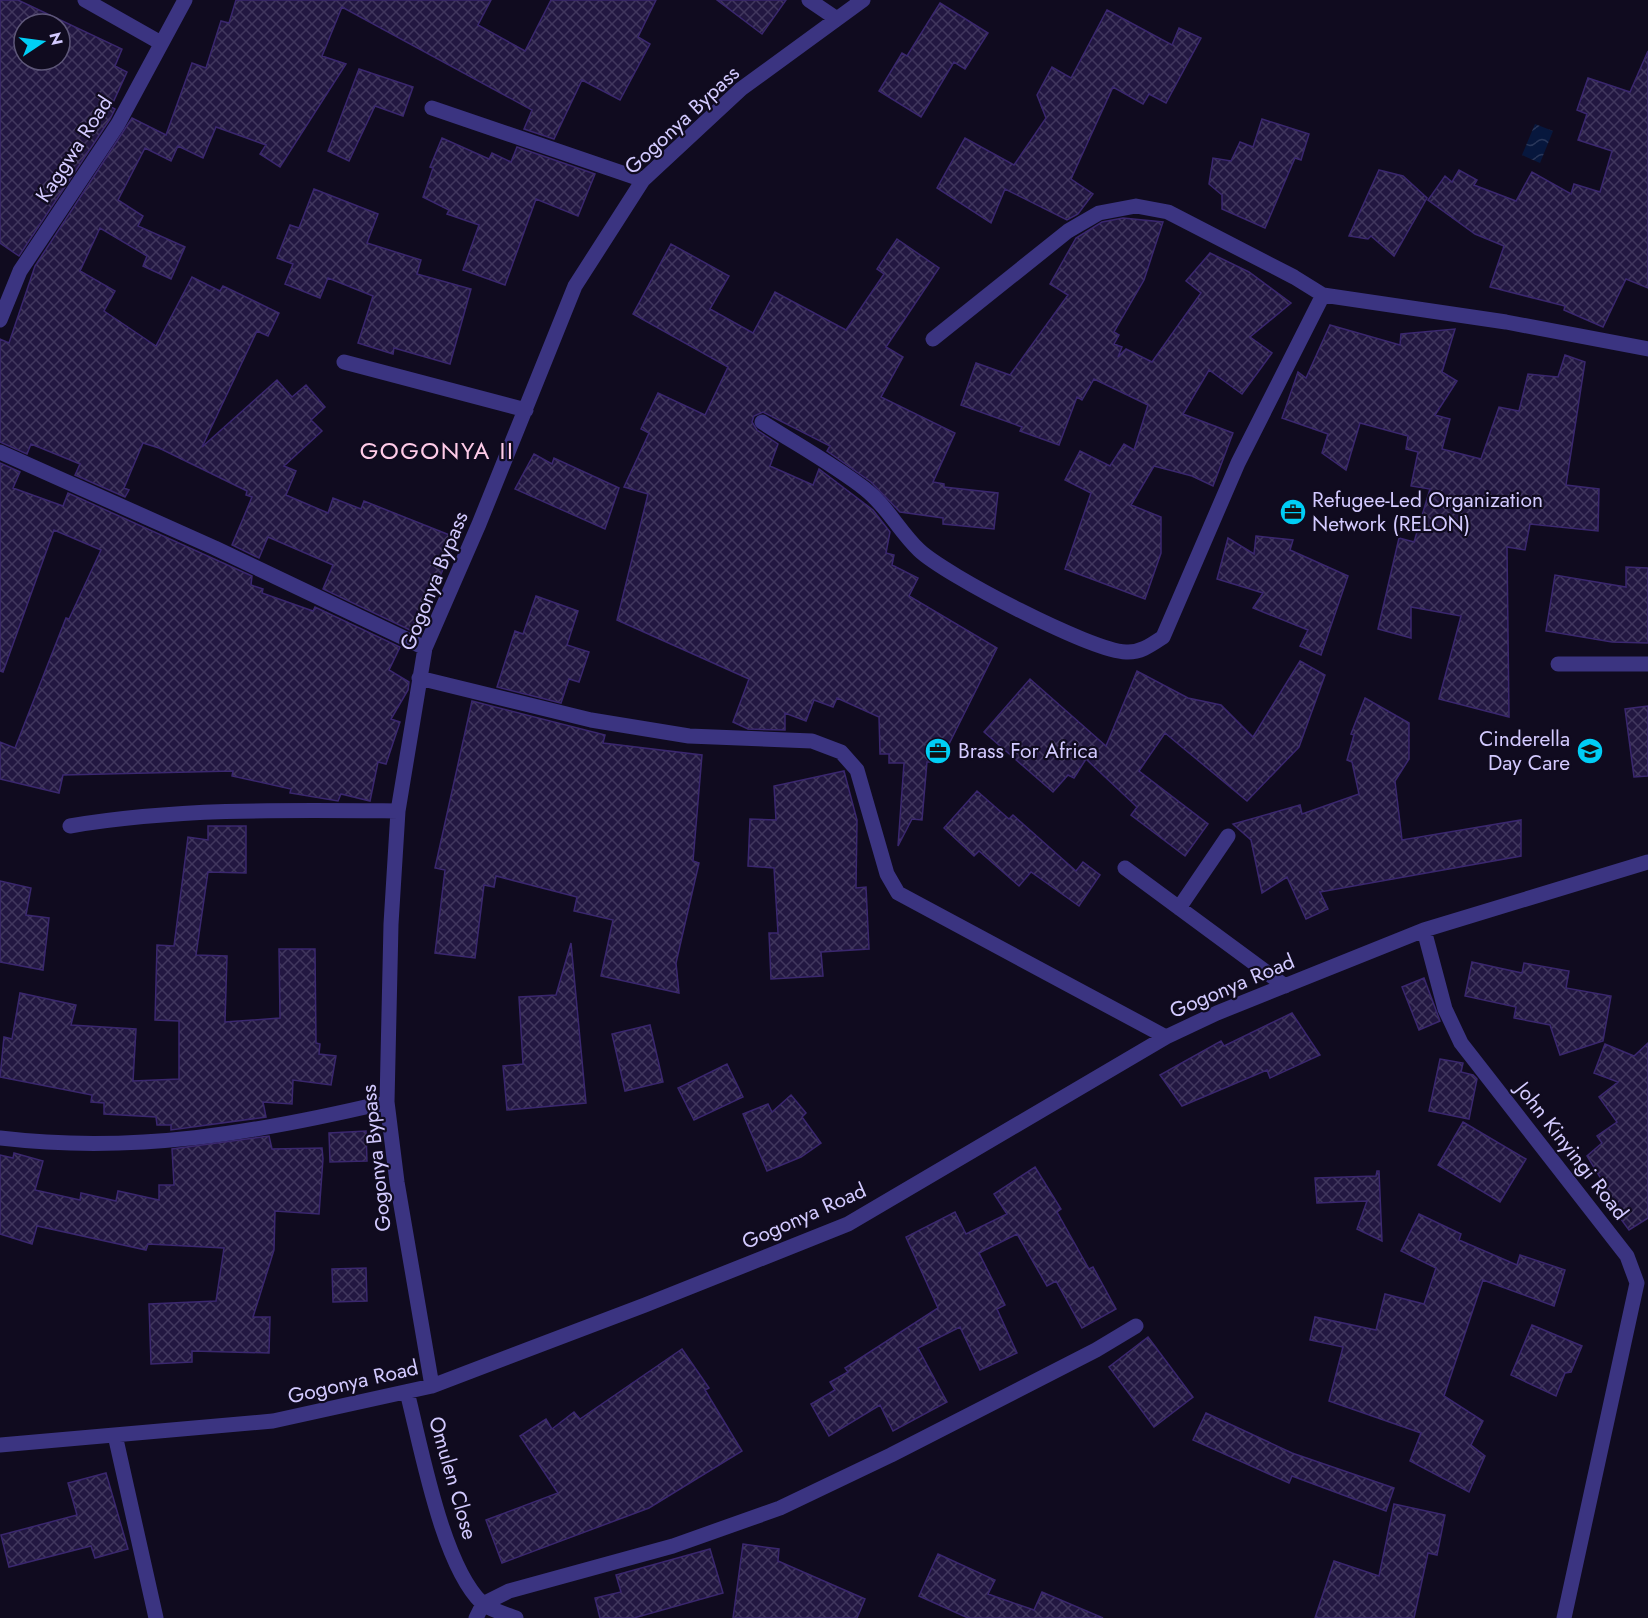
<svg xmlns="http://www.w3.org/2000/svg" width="1648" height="1618" font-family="Jost,sans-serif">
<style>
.water{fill:url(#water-waves)}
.building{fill:url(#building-cross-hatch);stroke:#3a276e;stroke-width:1.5;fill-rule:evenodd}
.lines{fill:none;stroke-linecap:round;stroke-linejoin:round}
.minor{stroke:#3b3481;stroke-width:15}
.labels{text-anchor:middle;stroke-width:4.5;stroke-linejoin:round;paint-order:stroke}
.street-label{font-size:21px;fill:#d3caff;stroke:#100b1f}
.poi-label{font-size:21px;fill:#d3caff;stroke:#100b1f;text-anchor:start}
.quarter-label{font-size:24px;letter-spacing:1.5px;fill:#ffcce9;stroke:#100b1f}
</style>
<defs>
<pattern id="water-waves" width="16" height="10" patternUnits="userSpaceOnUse" patternTransform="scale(1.5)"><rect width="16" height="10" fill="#07173d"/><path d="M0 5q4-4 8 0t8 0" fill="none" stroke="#2a375a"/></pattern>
<pattern id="building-cross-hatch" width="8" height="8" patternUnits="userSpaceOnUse" patternTransform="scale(1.5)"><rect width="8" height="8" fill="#221741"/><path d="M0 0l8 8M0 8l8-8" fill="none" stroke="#41375e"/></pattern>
</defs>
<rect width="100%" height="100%" fill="#100b1f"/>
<path class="water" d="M1535,124l18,7 -13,32 -18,-8z"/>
<path class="building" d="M0,0h18l104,49 -7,17 12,6 -16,35 4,2 -5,10 -91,137 -19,-13zM24,24h36v36h-36z
M236,0h255l-13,25 47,26 26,-51h105l-18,37 12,7 -30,56 -38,-20 -28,59 -30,-10 8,-19 -190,-103 -20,49 24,8 -66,103 -20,-13 6,-9 -50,-18 -13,31 -25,-12 -7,15 -26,-13 -27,52 25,16 -5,10 47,21 -14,32 -28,-13 4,-10 -47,-28 -20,43 35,20 -11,20 52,35 36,-69 28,14 3,-5 56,27 -11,23 -11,-5 -55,116 75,-67 15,17 14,-12 19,22 -14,13 11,11 -38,35 12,5 -10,24 42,18 5,-15 28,11 3,-8 93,37 -20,45 -27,47 -87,-41 10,-24 -65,-28 -9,21 -27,-13 20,-48 -6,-2 1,-4 -88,-43 -16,-5 -19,45 5,2 -4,7 -50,-22 5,-11 -49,-20 -4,10 -27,-12v-103l9,4 26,-77 97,-148 34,17 26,-72 14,5 15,-47 8,2z
M717,0h69l-24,34z
M940,3l48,30 -23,36 -11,-7 -33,55 -42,-26 23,-38 5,3z
M1107,10l65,35 7,-17 22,10 -35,65 -17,-9 -6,10 -30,-17 -42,92 22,15 -15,20 -11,6 -62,-31 -14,34 -54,-35 28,-50 49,27 32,-47 -9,-23 15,-28 19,11z
M1648,51v237l-22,-9 -23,48 -39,-17 1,-4 -75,-19 14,-41 -29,-12 -47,-34 17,-24 7,6 7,-12 18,10 -3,5 42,16 16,-29 39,22 3,-10 26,8 12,-41 -34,-11 9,-26 -10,-4 11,-32 42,14z
M359,69l54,18 -10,29 -28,-10 -26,55 -21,-10z
M1262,119l47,15 -8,26 -6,-2 -30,70 -43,-19v-14l-13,-11 4,-26 18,3 9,-19 13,5z
M442,138l47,21 3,-6 19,9 6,-15 78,27 -17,42 -42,-17 -31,86 -42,-15 16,-45 -32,-11 2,-4 -26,-13 10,-29 -3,-1z
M1379,170l24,6 24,22 -33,58 -23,-20 -3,3 -19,-3z
M314,189l64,25 -11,29 54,17 -4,14 54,15 -21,75 -56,-16 -1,6 -35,-11 15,-47 -45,-18 -8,20 -35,-14 8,-20 -16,-6 13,-33 9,3z
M1123,218l40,4 -19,58 -30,52 5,3 -5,9 8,3 -4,10 8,-8 26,13 49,-69 -15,-12 24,-28 39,19 42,31 -41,34 22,16 -30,41 -33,-24 -26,44 50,19 -20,53 -21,-10 -38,-10 -23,39 30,12v36l-16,46 -80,-30 26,-76 -26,-13 15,-29 30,15 14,-22 10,6 14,-45 -54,-26 -12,21 -5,-3 -18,48 -39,-14 2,-4 -61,-22 15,-42 34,12 58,-80 -18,-11 26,-46 26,-16z
M897,239l42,29 -53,79 17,10 -22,40 74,36 -22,49 11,2v3l54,6 -4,36 -51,-5v-6l-43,-6 -29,-30 -44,-31 3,-5 -67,-34 -9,4 -2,6 5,8 21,14 -8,22 43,19 6,-16 54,41 17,22 -4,21 8,2 -2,10 26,13 -9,18 88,52 -57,114h-13l-5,58 -10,-1 -14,27 6,-83h-15v-9h-9l-1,-37 -42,-19 -4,9 -19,-7 -8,21 -21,-8v17l-37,-1 -15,-7 16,-43 -132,-59 31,-126 -24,-7 25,-54 -8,-4 17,-36 47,22 23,-48 -95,-53 38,-70 58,32 -19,33 43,24 22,-41 71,38 38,-56 -7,-5z
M1330,325l70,20 1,-11 54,-5 -13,43 15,9 -22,34 15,4 -8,30 39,10 18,-52 20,4 9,-37 30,3 7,-22 20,7 -19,123 33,4 -1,42 -68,-7 -5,26 -18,-3 2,170 -70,-18 22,-83 -50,-9v31l-33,-9 21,-91 15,4 16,-53 -19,-3 7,-34 -12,-3 2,-13 -48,-13 -14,47 -24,-17 6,-19 -46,-16 16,-46 8,6z
M534,454l18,10 2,-6 65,30 -14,41 -90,-40z
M0,463l20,9 -7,16 50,18 5,-13 184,83 -1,9 12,4 -1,4 51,18 2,-4 85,40 -11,23 20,12 -1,8 -17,29 9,3 -14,42 -8,-2 -8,39 -29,-7 -3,7 -48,-8 1,-4 -59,-13 1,-5 -170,4 -4,18 -59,-14v-37l15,6 51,-130 3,1 32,-69 -47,-20 -51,142 -3,-1z
M1256,536l37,4 -3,10 58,26 -27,79 -21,-9 8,-16 -55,-22 10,-15 -46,-14 11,-41 26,16z
M1626,567l22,1v75l-36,-1 -66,-11 9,-56 71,12z
M536,596l42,15 -11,34 22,7 -10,30 -10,-3 -8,24 -64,-16 18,-56 8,3z
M1300,661l25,14 -26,72 -52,54 -82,-68 -26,38 69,53 -23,32 -54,-41 6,-8 -51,-48 -12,19 -6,-3 -15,17 -69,-60 46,-53 76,67 31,-75 51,27 33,7 32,32z
M1365,698l44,25v36l-14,22 7,59 119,-20v36l-201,36 8,17 -22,10 -19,-42 -25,16 -11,-53 -18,-16 67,-19 2,9 57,-20 -7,-32 -5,-2 7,-25 -3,-1z
M472,701l133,34 -2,8 99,12 -9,106 6,2 -23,100 3,30 -78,-17 12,-56 -39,-9 3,-14 -81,-21 -2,11 -10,-2 -9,73 -40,-5 10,-83 -10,-2z
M1648,706v70l-14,1 -9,-68z
M844,771l13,49 -1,68 10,-1 3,62 -48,3 2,24 -52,3 -2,-46h9l-4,-65 -26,-2 2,-47 26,1 -2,-34z
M977,791l32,28 4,-4 63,56 7,-9 17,13 -21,31 -48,-34 -12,14 -40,-35 -5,5 -30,-28z
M208,826h38v47l-38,-1 -12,83 31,1 -2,66 55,-4 -1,-69h36l1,94 4,1 -1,10 17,2 -5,29 -38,-5 -1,24 -29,-2 3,15 -95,13v-5h-14l-1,-8 -52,-3v-11l-13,-1 1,-7 -92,-18 4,-40 8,2 8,-46 56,12 -5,20 65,4 -3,52 46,-2v-58l-24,-1 2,-75 17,1 14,-109 20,3z
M0,881l31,7 -5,27 23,3 -6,52 -43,-8z
M571,943l15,160 -79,7 -4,-44 20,-2 -4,-67 37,-2z
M1472,962l50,11 2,-10 45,8 -3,17 45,8 -8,45 -43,14 -10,-30 -36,-7 2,-11 -51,-11z
M1424,978l16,43 -21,9 -17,-43z
M1292,1013l28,42 -50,23 -3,-8 -85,36 -22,-31 61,-34 3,5z
M650,1025l13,57 -38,9 -13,-57z
M1648,1043v175l-19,12 -23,-31 5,-4 -24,-39 15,-13 -5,-7 20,-14 -18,-25 19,-15 -24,-9 11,-29 29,12z
M1440,1059l23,4 -2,9 12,3 4,4 -8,40 -40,-8z
M727,1064l16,33 -49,23 -16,-32z
M791,1095l15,18 -4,4 19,26 -20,14 -34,14 -24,-57 25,-10 4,8z
M1463,1122l63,37 -26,43 -62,-37z
M366,1131l1,30 -37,1 -1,-29z
M269,1136l3,13 50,-1 1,11 -4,55 -44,-3 -1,39 -21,67h17l-1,36 -77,-2v11l-41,2 -2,-60 67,-3 8,-53 -76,-4 -2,6 -109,-24 -5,18 -32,-10v-79l13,3 1,-5 29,8 -8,29 45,10 1,-7 35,8 2,-10 41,9v-15h15l-2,-36z
M1035,1167l26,42 -4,3 32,57 4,-2 23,42 -34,19 -26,-47 -9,5 -30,-52 -38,19 26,52 -8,4 20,44 -37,17 -20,-43 -42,21 29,54 -54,29 -13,-26 -51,31 -18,-32 24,-14 -5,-8 18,-10 -3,-4 93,-60 -32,-71 49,-25 11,22 41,-20 -13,-20z
M1377,1171h2l3,70 -25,-12 10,-28 -50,2 -2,-25 61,-2z
M1419,1214l42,20 -2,6 58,25 3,-10 45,15 -11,36 -71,-26 -39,116 39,25 -12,24 14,11 -16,36 -59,-31 11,-28 -92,-32 14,-54 -33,-7 5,-23 61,13 9,-36 39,10 12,-36 -35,-17z
M366,1268l1,33 -34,1 -1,-33z
M1532,1325l50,21 -11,26 -6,1 -9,23 -45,-21z
M1148,1337l45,60 -39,30 -45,-60z
M682,1349l27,39 -4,2 37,61 -93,57 -147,55 -16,-43 72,-27 -38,-57 26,-17 6,10 22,-17 6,7z
M1206,1413l86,40 102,35 -8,23 -94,-35 -3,7 -96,-43z
M106,1473l22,76 -33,9 -4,-12 -82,21 -8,-32 76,-20 -9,-32z
M1394,1504l51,11 -8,40 -9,-2 -14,65h-99l19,-57 45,15z
M743,1544l36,5 -1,12 87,38 -8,19h-124z
M710,1549l13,44 -89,25h-34l-5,-20 26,-6 -5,-17z
M938,1554l57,26 -7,14 46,16 8,-18 61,26h-135l-49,-22z"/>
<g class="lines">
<path class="minor" d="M85,0l76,43
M809,0l28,19
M432,108l211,72
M0,320l20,-49 98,-147 67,-124
M933,339l135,-108 31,-18 37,-7 32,6 126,65 29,18 183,27 142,27
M344,362l182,48
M762,422c34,22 71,42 103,67 22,17 34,42 54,61 26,25 172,101 207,102 14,1 25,-7 37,-15l75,-174 85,-168
M0,452l215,96 210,100
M1558,664h90
M419,678l172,42 98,16 123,5 29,11 16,18 30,104 11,19 268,144
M70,826c107,-18 219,-16 328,-15
M1125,868l160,118
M1179,908l49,-72
M1424,930l21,79 16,34 166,213 10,27 -73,335
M0,1138c135,16 256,-5 387,-36
M432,1386l-35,-204 -10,-80 4,-178 7,-113 27,-163 54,-124 96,-238 68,-106 98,-91 122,-89
M407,1392c14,54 35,173 75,211 8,7 24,11 34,15
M115,1435l41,183
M0,1445l273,-24 159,-35 213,-81 203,-81 318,-187 51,-24 207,-83 224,-68
M476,1618l7,-14 26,-13 164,-45 107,-38 111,-53 205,-105 40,-24"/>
</g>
<defs>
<symbol id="office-disc" viewBox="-11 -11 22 22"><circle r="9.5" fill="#00cef5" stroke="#100b1f"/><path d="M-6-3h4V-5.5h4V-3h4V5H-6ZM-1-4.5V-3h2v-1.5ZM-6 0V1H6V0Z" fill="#111"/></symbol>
<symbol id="school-disc" viewBox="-11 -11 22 22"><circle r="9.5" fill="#00cef5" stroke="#100b1f"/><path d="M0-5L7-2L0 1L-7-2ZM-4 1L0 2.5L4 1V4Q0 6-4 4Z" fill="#111"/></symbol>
</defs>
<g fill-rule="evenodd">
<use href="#office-disc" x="1278" y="497" width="30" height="30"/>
<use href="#office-disc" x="923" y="736" width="30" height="30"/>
<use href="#school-disc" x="1575" y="736" width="30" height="30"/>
</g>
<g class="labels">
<g class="street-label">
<text transform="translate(682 120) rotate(-43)" y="7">Gogonya Bypass</text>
<text transform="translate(74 149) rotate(-57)" y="7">Kaggwa Road</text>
<text transform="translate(434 581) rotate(-68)" y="7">Gogonya Bypass</text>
<text transform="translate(1232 986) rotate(-23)" y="7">Gogonya Road</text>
<text transform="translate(1572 1151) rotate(52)" y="7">John Kinyingi Road</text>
<text transform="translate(376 1158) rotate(-96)" y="7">Gogonya Bypass</text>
<text transform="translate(804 1216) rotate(-24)" y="7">Gogonya Road</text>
<text transform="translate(353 1382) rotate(-13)" y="7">Gogonya Road</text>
<text transform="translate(453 1478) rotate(74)" y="7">Omulen Close</text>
</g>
<g class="poi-label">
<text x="1312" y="507">Refugee-Led Organization<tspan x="1312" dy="24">Network (RELON)</tspan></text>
<text x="1570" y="746" text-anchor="end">Cinderella<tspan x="1570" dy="24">Day Care</tspan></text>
<text x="958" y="758">Brass For Africa</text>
</g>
<g class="quarter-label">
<text x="437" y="459">GOGONYA II</text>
</g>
</g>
<g transform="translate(42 42) rotate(77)"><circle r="28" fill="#100b1f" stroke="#5e5779" stroke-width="1.5"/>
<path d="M0-4.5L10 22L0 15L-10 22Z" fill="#00cef5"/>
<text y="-9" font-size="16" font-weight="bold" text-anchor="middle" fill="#d3caff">N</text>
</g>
</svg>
